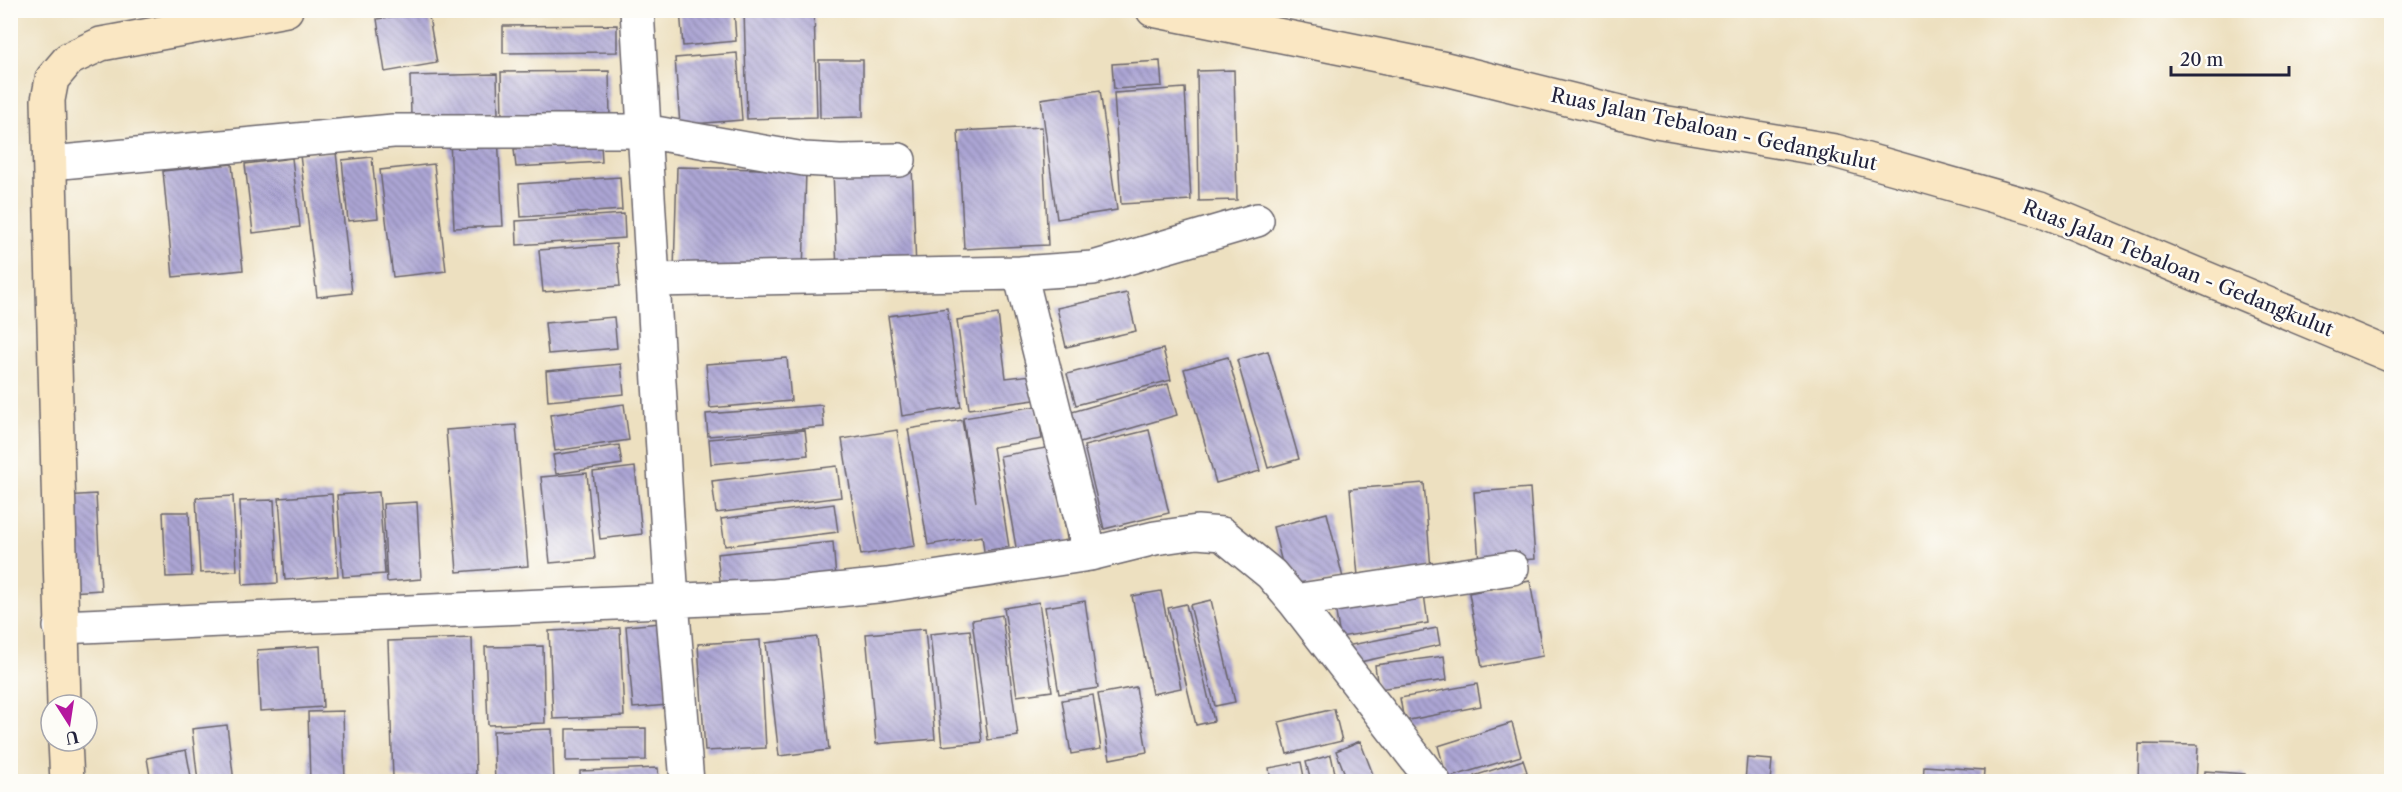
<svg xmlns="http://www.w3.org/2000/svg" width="2402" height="792" font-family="'Libre Caslon Text',serif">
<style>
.building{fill:url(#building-back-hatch)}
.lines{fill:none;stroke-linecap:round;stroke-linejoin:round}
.minor-casing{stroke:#69646a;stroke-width:36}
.secondary-casing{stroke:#69646a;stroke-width:36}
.minor{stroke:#fff;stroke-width:33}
.secondary{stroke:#fae7c3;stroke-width:33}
.labels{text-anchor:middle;stroke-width:5;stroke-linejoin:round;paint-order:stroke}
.street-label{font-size:20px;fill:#22223b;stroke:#fdfcf7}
</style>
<defs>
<pattern id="building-back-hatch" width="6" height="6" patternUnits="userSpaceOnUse" patternTransform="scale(1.5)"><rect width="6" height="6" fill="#aca5d4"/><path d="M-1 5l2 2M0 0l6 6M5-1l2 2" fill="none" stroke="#8c86ad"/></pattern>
</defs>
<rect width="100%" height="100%" fill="#fdfcf7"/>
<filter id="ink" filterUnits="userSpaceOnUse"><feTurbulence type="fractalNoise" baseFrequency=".0167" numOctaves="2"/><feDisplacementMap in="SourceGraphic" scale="12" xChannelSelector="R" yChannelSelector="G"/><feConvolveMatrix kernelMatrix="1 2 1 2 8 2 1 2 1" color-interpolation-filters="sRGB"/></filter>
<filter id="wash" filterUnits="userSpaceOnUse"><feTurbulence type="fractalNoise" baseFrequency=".008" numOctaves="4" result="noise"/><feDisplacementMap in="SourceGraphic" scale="24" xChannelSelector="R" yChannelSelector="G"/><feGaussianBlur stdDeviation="1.35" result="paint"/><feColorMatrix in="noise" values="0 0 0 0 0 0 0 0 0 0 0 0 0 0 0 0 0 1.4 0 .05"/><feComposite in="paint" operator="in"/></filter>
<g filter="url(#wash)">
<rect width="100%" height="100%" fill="#ede0c0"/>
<g id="blocks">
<path class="building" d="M680,10h54l2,31 -53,5z
M744,10h70l3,107 -70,2z
M428,11l9,52 -52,9 -8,-53z
M617,25v27l-114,1v-27z
M737,53l5,67 -62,5 -5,-67z
M819,60h44v57l-43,1z
M1160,61l2,25 -48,3 -2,-25z
M1234,70l3,130 -38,1 -2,-130z
M609,71l1,47 -108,1 -1,-47z
M497,74l1,40 -87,2 -1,-40z
M1185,88l6,112 -70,4 -7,-111z
M1100,90l17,120 -60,9 -16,-120z
M1042,127l6,118 -84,4 -6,-118z
M498,136l5,90 -49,2 -4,-88z
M601,144l1,18 -86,5 -2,-18z
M336,152l16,141 -35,4 -17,-142z
M372,157l6,61 -30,3 -6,-61z
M292,158l8,69 -47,6 -8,-69z
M232,164l11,106 -70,7 -10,-106z
M434,164l12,107 -53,6 -13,-107z
M912,166l4,103 -79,3 -4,-102z
M677,167l129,3 -3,104 -129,-3z
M620,177l2,33 -101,7 -2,-33z
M624,214l1,24 -108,7 -1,-24z
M616,244l4,42 -77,6 -4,-42z
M1127,293l9,38 -70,16 -9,-39z
M947,308l14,99 -59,9 -14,-100z
M998,314l8,64 25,-3 3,25 -65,9 -12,-89z
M614,317l3,31 -69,6 -3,-31z
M1163,349l8,31 -95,25 -9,-31z
M1268,351l31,108 -31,9 -31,-108z
M1228,357l32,114 -44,12 -32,-114z
M787,358l4,43 -81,7 -4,-44z
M621,364l3,30 -76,7 -2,-30z
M1168,384l9,31 -97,28 -8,-31z
M624,404l5,36 -74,11 -5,-36z
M822,405l2,22 -116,9 -2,-22z
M1037,406l5,33 -49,8 16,100 -25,4 -2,-15 -54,9 -20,-116 54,-9 14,82 -13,-84z
M516,425l12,141 -71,6 -11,-142z
M805,430l3,25 -97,9 -2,-25z
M897,430l18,116 -54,9 -19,-116z
M1149,430l20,83 -65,16 -20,-83z
M619,445l3,19 -66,10 -3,-19z
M1051,447l17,97 -51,9 -17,-97z
M837,466l4,31 -125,16 -4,-32z
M635,467l7,67 -42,5 -7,-67z
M587,473l8,86 -45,4 -9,-86z
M1424,483l7,86 -73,7 -8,-87z
M1530,488l5,71 -56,4 -5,-71z
M379,492l6,82 -42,3 -6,-82z
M96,494l5,96 -31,2 -6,-96z
M332,494l6,82 -53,4 -6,-82z
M233,496l4,75 -37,2 -4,-75z
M274,500l4,83 -35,2 -3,-84z
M417,502l4,77 -34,3 -4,-78z
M834,504l4,28 -113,14 -4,-27z
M163,512h26l3,64 -26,1z
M1327,513l16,65 -54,13 -16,-64z
M833,542l3,36 -115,12 -4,-36z
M1530,581l13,75 -61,11 -13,-74z
M1423,587l5,36 -88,14 -6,-36z
M1161,591l20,97 -29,6 -20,-98z
M1211,600l24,102 -20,4 -25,-101z
M1085,601l13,87 -39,6 -14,-87z
M1039,602l13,89 -35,5 -13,-88z
M1186,604l28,117 -18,4 -28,-117z
M1002,615l16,121 -30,4 -16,-120z
M661,623l7,82 -35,3 -7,-82z
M620,628l4,88 -71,3 -4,-88z
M1437,628l3,17 -90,19 -4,-18z
M925,629l10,110 -59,5 -10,-110z
M970,630l12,112 -40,4 -12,-112z
M817,637l12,113 -50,6 -13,-113z
M472,638l4,137 -83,3 -5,-137z
M760,640l6,108 -61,3 -7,-107z
M320,646l3,61 -63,4 -3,-61z
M543,646l2,77 -57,2 -3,-78z
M1444,656l3,24 -69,9 -3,-24z
M1477,684l4,22 -77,15 -4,-23z
M1136,687l11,65 -37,7 -12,-65z
M1093,695l8,54 -30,5 -9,-54z
M1334,709l8,32 -55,13 -8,-32z
M343,711l2,71h-35l-2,-70z
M1512,723l9,33 -74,22 -9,-32z
M227,725l7,57h-36l-6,-53z
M646,728v32l-80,1v-32z
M552,729l2,53h-59l-2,-51z
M1360,741l16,41h-28l-12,-31z
M2139,744l59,1 -2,37h-58z
M186,750l6,32h-41l-4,-24z
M1331,755l6,27h-26l-5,-20z
M1747,758l25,2 -2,22h-25z
M1523,760l4,12 -29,10h-23l-1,-6z
M1301,762l4,20h-34l-2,-14z
M1924,766l60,4 -1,12h-60z
M658,768l1,14h-79v-11z
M2205,771l40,3v8h-41z"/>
</g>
</g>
<g filter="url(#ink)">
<use href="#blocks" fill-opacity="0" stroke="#69646a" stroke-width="1.5"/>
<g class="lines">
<defs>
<path id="minor" d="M637,10l35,592 15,180
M51,163l342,-32h251l160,28 36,2 59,-1
M1020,273l70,281
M653,280l367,-7 73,-5 164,-48
M1294,601l218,-33
M60,627l715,-31 112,-11 203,-31 65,-16 42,-6 25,2 49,40 23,27 140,181"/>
<path id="secondary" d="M1153,10l293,59 210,52 179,30 205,58 352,147
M64,705l-16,-605 4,-21 17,-20 32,-15 185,-34
M65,741l2,41"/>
</defs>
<use href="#minor" class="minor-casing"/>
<use href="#secondary" class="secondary-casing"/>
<use href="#minor" class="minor"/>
<use href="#secondary" class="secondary"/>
</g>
</g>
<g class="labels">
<g class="street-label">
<text transform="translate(1714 129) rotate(12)" y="7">Ruas Jalan Tebaloan - Gedangkulut</text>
<text transform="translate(2178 268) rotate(22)" y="7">Ruas Jalan Tebaloan - Gedangkulut</text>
</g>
</g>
<rect width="2402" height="792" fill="none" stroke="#fdfcf7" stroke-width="36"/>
<g transform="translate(69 723) rotate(168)"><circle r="28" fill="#fdfcf7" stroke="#a5a5ac" stroke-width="1.5"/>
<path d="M0-4.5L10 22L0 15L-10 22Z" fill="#b5179e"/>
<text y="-9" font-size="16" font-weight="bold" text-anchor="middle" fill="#22223b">U</text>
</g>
<path d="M2171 66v9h118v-9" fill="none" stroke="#22223b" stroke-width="3"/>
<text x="2180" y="66" font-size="18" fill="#22223b" stroke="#fdfcf7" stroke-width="4.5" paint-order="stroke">20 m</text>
</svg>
